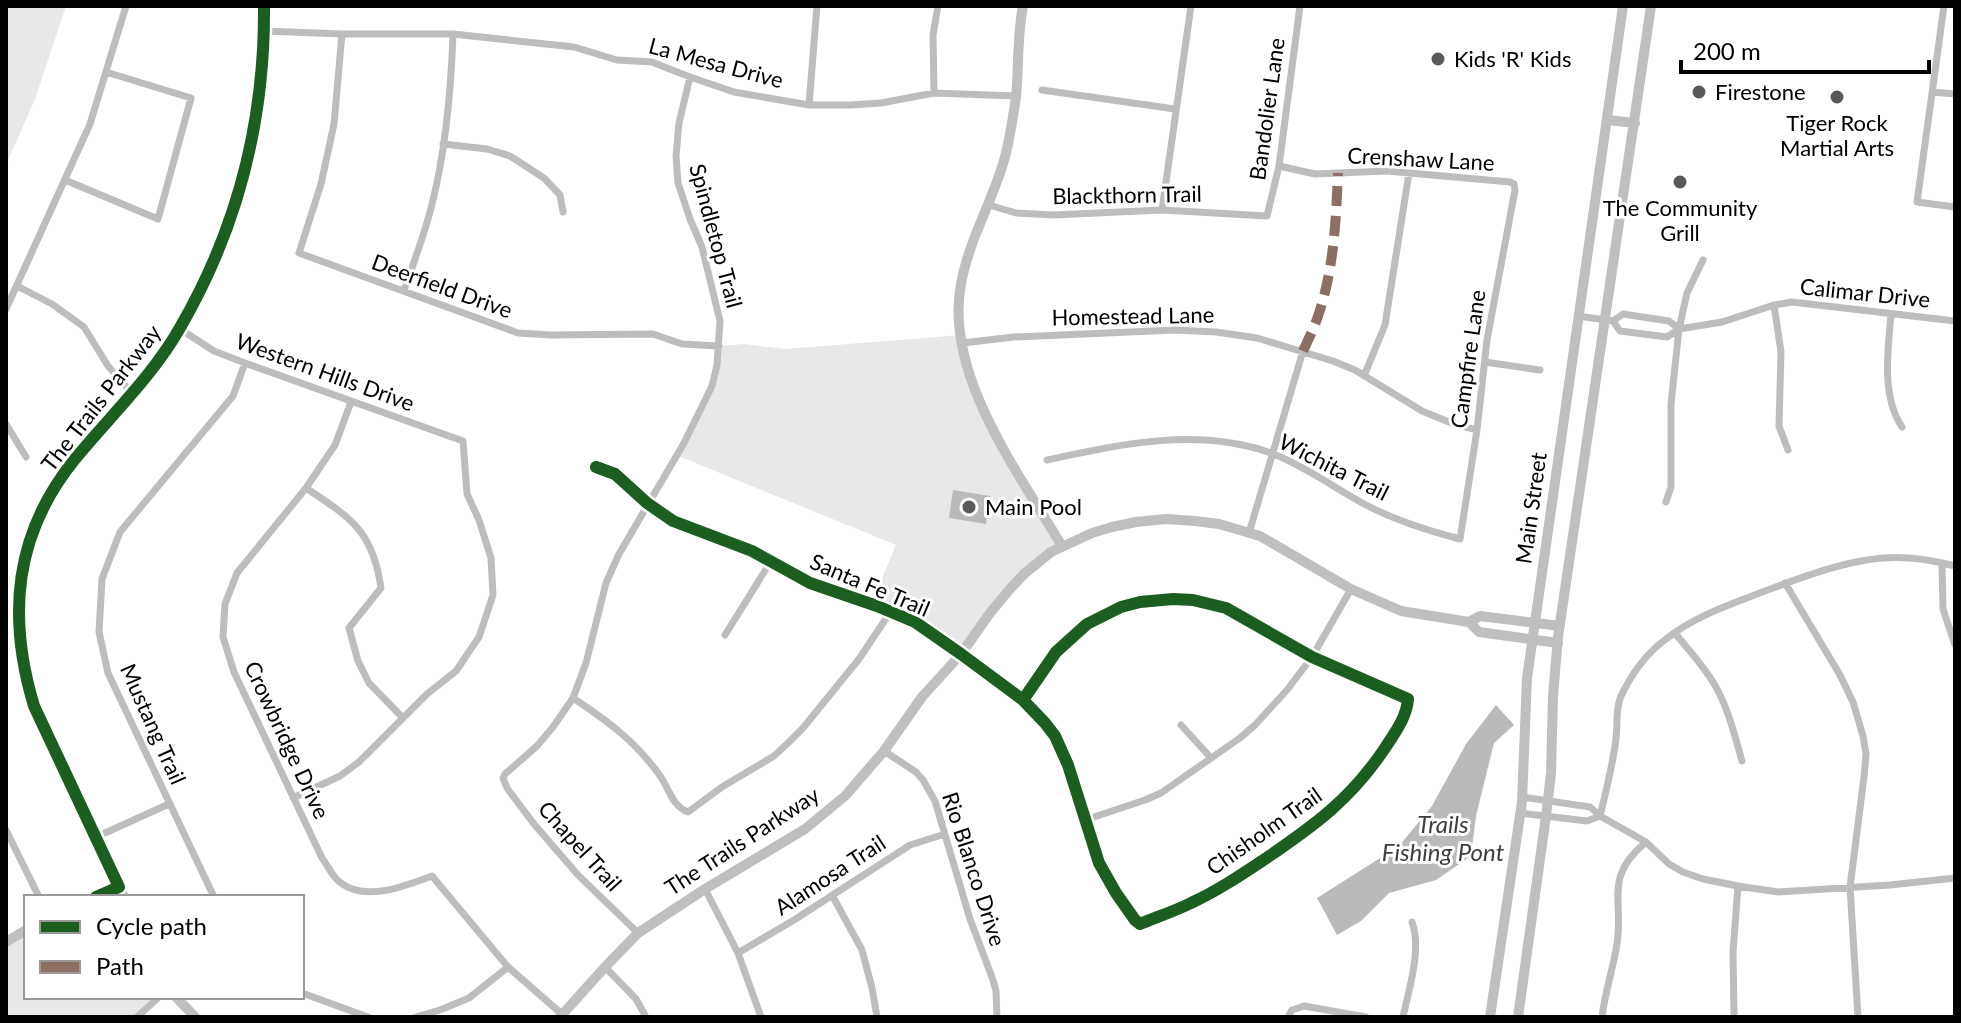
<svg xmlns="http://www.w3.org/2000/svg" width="1961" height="1023" font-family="Lato,sans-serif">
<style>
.green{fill:#e8e8e8}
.water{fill:#bababa}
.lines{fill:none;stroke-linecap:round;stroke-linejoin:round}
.street{stroke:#bdbdbd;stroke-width:7}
.secondary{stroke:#bfbfbf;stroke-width:10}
.quiet{stroke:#8d6e63;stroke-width:10;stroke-dasharray:20 10;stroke-linecap:butt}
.cycleway-casing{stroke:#fff;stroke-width:17}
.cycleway{stroke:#1b5e20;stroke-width:12}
.poi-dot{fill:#595959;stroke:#fff;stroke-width:3}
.labels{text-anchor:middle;stroke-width:6;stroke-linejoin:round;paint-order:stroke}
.poi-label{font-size:22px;fill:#000;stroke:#fff;text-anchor:start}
.street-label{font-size:22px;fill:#000;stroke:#fff}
.water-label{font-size:24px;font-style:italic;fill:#3d3d3d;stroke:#fff}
</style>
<rect width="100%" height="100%" fill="#fff"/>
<path class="green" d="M6,6h60l-31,93 -29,66z
M961,335l16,63 85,148 -36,27 -65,81 -46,-32 -44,-18 25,-59 -220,-90 36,-68 7,-41 25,-2 42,5z
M26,930v67h135l-19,20h-136v-75z"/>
<path class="water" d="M953,490l37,6 -4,28 -37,-6z
M1496,705l18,20 -20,18 -18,73 -5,40 -35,24 -47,13 -28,28 -24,14 -20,-37 82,-52 33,-40 34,-62z"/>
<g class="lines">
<path class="street" d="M1944,6l-27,196 38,5
M264,31l78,3h111l121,13 43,13 35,2 38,15 44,15 75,13h42l30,-2 53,-10 82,3
M342,34l-8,90 -13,60 -22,69 219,80 32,2 103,-1 29,10 37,2
M1042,90l133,19
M1932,92l23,2
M934,93l-1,-58 5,-29
M809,105l8,-99
M443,144l44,5 23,7 34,22 16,17 3,17
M65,180l93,39 33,-121 -85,-26
M989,205l27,8 37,2 109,-5 105,6 12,-50 21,-160
M1162,210l29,-204
M17,286l35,18 32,23 24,39 25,28
M404,291c9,-27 20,-55 27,-83 15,-57 20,-116 22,-174
M1774,305l7,47 -2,74 9,24
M6,309l84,-185 36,-118
M1891,314c-3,35 -10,82 11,113
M1578,316l35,5 10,-7 46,7 10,8
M1613,321l7,10 47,6 12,-8 43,-7 52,-17 18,-3 163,19
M180,329l34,22 31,12 218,78 4,53 12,26 12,38 2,37 -14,42 -23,34 -29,23 -68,68 -19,14 -47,22
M962,343l52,-6 161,-7 41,2 41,6 76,23 22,9 67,41 32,13 23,6
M1485,362l55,8
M1364,376l21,-51 24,-152
M351,402l-16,43 -29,43 -69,85 -12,31 -2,33 11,35 88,186c6,8 11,20 19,25 25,19 64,3 91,-7l76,91 55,48
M6,424l20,33
M1047,460c74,-16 150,-33 224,-7 34,13 65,36 97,53 29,15 61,25 92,33l17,-109 10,-90 28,-150 -1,-6 -4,-2 -123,-11 -72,3 -36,-8
M596,467l19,7 32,29 26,18 79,30 58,32 67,23 38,16 46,32 62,46 22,23 10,13 13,29 31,98 17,30 19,27 5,4c17,-7 35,-13 51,-21 26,-12 50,-28 74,-44 50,-34 86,-60 120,-111 9,-14 22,-31 23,-49l-96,-42 -86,-49 -33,-8 -20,-1 -33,3 -19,5 -34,17 -31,28 -33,48
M306,488c45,30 67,43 75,100l-32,40 9,33 11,22 34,35
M1666,502l5,-15v-83l8,-75 8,-36 16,-33
M1249,533l54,-182
M1942,563l1,46 12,36
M1785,583l55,92 13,27 10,34 3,18 -2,23 -14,110 8,130
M1675,633c14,18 31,35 42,56 12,22 18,48 25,72
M725,635l46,-74
M573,698c33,22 61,42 85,75 10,12 14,34 30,39l34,-25 52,-31 14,-13 15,-15 56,-69 32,-48
M1181,725l30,33
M884,751l32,21 7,8 12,21 35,118 23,61 3,11 1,26
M1522,797l68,10 10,9 46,26 23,22 14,8 20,7 35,7 40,6 112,-7 65,-7
M1520,813l67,8 13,-5
M1600,816c6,-25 13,-51 16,-78 2,-14 -1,-28 5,-42 10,-21 26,-43 45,-57 29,-23 65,-35 99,-48 38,-14 76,-29 117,-33 23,-2 51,2 73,8
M1085,820l60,-20 16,-7 79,-55 15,-13 32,-35 25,-33 39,-68
M6,830l33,67
M96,837l73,-33
M705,889l33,64 23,64
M832,895l30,55 10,38 5,29
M214,897l-106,-224 -9,-41 3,-53 18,-47 113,-136 12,-33
M638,933l-60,-58 -44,-51 -27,-36 -4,-10 2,-4 32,-28 16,-19 20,-29 13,-35 20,-80 13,-29 65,-111 28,-57 5,-21 3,-44 -18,-74 -12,-28 -12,-36 -2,-27 3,-33 11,-46
M738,953l56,-33 116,-75 35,-11
M605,967l31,32 10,18
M302,993l66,24
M137,1017l22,-20
M416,1017l24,-7 29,-12 39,-31
M1288,1017l4,-7 12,-4 62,11
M1403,1017c6,-28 19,-68 9,-95
M1602,1017c3,-25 11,-48 15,-73 7,-45 -14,-66 29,-102
M1734,1017l-1,-65 5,-66"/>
<path class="secondary" d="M1023,6c-6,30 -4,61 -7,91 -3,20 -6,41 -11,60 -12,44 -36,82 -44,127 -17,90 57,188 101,262
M1608,120l27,3
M1469,622l11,-6 80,10
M96,897l23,-10
M124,897l-90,-191c-27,-90 -20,-172 41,-247 36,-44 78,-83 106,-133 57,-99 84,-206 83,-320
M6,942l20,-12
M176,997l19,20
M560,1017l45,-50 33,-34 67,-44 100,-60 40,-33 39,-45 38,-54 39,-43 29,-41 20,-24 14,-15 27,-22 41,-19 20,-6 24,-5 30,-3 29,2 24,3 41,12 91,53 50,22 68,11 10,10 79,11
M1490,1017l32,-215 5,-124 96,-672
M1518,1017l28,-201 5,-43 2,-77 5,-59 93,-631"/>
<path class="quiet" d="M1303,351c6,-13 13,-27 17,-41 14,-44 16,-91 18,-137"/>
<defs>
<path id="cycleway" d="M596,467l19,7 32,29 26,18 79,30 58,32 67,23 38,16 46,32 62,46 22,23 10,13 13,29 31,98 17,30 19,27 5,4c17,-7 35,-13 51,-21 26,-12 50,-28 74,-44 50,-34 86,-60 120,-111 9,-14 22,-31 23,-49l-96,-42 -86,-49 -33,-8 -20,-1 -33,3 -19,5 -34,17 -31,28 -33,48
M96,897l23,-10 -85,-181c-27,-90 -20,-172 41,-247 36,-44 78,-83 106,-133 57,-99 84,-206 83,-320"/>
</defs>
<use href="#cycleway" class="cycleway-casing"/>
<use href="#cycleway" class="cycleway"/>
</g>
<g class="poi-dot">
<circle cx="1438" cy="59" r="8"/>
<circle cx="1699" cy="92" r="8"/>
<circle cx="1837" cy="97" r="8"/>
<circle cx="1680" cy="182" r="8"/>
<circle cx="969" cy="507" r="8"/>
</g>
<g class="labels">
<g class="poi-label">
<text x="1454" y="67">Kids 'R' Kids</text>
<text x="1715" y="100">Firestone</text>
<text x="1837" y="131" text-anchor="middle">Tiger Rock<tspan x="1837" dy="25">Martial Arts</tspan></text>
<text x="1680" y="216" text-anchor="middle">The Community<tspan x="1680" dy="25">Grill</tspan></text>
<text x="985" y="515">Main Pool</text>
</g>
<g class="street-label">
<text transform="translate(716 63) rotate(15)" y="8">La Mesa Drive</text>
<text transform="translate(1267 109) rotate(-82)" y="8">Bandolier Lane</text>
<text transform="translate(1421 159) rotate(3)" y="8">Crenshaw Lane</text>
<text transform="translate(1127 195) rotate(-1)" y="8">Blackthorn Trail</text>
<text transform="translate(716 236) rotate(75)" y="8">Spindletop Trail</text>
<text transform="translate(442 286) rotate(20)" y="8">Deerfield Drive</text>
<text transform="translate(1865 293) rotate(6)" y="8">Calimar Drive</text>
<text transform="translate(1133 316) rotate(-1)" y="8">Homestead Lane</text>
<text transform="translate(1468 359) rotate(-82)" y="8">Campfire Lane</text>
<text transform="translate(325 372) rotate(20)" y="8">Western Hills Drive</text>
<text transform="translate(101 398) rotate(-52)" y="8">The Trails Parkway</text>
<text transform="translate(1334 467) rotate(27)" y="8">Wichita Trail</text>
<text transform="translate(1531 508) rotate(-82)" y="8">Main Street</text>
<text transform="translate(870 585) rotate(23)" y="8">Santa Fe Trail</text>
<text transform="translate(153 724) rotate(66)" y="8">Mustang Trail</text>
<text transform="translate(287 740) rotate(65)" y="8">Crowbridge Drive</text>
<text transform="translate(1264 831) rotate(-35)" y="8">Chisholm Trail</text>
<text transform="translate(742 841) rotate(-33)" y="8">The Trails Parkway</text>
<text transform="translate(580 846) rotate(48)" y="8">Chapel Trail</text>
<text transform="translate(974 869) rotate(72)" y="8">Rio Blanco Drive</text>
<text transform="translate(830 875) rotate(-33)" y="8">Alamosa Trail</text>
</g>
<g class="water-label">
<text x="1443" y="833">Trails<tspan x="1443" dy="28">Fishing Pont</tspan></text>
</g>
</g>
<rect width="1961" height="1023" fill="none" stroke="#000000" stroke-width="16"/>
<rect x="24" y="895" width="280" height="104" fill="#ffffff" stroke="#999999" stroke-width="2"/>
<rect x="40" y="921" width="40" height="12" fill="#1b5e20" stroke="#999999" stroke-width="2"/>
<text x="96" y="935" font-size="24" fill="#000000">Cycle path</text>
<rect x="40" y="961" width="40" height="12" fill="#8d6e63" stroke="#999999" stroke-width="2"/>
<text x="96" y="975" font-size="24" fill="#000000">Path</text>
<path d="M1681 60v12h248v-12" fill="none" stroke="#000000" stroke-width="4"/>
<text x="1693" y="60" font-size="24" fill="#000000" stroke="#ffffff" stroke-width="6" paint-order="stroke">200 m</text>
</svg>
